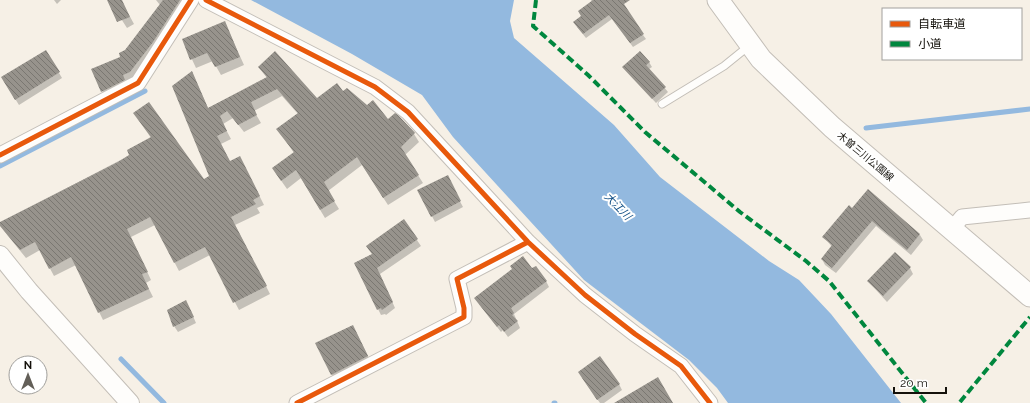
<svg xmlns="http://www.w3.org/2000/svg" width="1030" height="403" font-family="Raleway,'Noto Sans JP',sans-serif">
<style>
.water{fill:#93b9df}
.shadow{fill:#0003}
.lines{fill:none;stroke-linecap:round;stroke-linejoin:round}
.stream{stroke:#93b9df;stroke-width:5}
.building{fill:url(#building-back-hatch)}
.service-casing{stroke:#c3beb7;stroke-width:9}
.minor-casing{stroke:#c3beb7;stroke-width:17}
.tertiary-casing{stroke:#c3beb7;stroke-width:20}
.secondary-casing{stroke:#c3beb7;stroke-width:23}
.service{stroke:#fefdfb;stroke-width:7}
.minor{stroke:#fefdfb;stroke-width:15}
.tertiary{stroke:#fefdfb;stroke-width:18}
.secondary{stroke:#fefdfb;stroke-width:21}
.quiet{stroke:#00873e;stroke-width:4;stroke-dasharray:8 4;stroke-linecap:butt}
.cycleway-casing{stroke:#fff;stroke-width:8}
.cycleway{stroke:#e8590c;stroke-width:5}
.labels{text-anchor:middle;stroke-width:4;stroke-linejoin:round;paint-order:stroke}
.street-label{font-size:10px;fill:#14110b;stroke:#fff}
.water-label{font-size:11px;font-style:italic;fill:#104e85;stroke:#fff}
</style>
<defs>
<pattern id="building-back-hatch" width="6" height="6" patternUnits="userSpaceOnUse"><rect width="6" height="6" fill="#97938c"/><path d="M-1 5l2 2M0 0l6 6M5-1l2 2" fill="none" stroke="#7a7771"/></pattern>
</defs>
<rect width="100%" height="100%" fill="#f6f0e6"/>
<path class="water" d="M251,0h263l-4,21 4,17 100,87 46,52 109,84 30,19 32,34 70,89h-173l-11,-15 -28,-28 -105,-80 -131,-143 -31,-42 -70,-41z"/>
<path class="shadow" d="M54,0h7l-4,4z
M109,0h12l13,24 -7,4z
M156,0h29l-51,78 -29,19 -12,-28 29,-11 38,-53z
M591,0h26l29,39 -13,8 -21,-28 -26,19 -9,-11 15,-25z
M225,23l19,42 -23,10 -8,-14 -17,7 -13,-28z
M46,51l16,27 -43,27 -17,-27z
M649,62l3,5 -3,2 19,23 -12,11 -33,-36z
M259,67l58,32 25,-7 25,14 21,15 26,13 5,8 -14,13 18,28 -35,22 -26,-40 -34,26 11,18 -14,9 -24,-40 -14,11 -14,-20 21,-16 -16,-24 20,-15 -16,-18 -28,15 7,12 -17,9 -11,-14 -10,6 8,15 -10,5 9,18 14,3 20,40 -7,3 3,5 -25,12 35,69 -31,16 -29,-55 -31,16 -24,-46 -24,12 20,43 -5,3 7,14 -50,23 -27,-55 -22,11 -14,-26 -14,8 -22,-27 -4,-8 130,-68 21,-17 -17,-25 70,67 6,-3 -18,-105 16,36 59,-30z
M447,177l16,30 -28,15 -16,-31z
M868,191l52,44 3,5 -12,15 -35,-29 -40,47 -11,-8 -3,-6 10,-12 -8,-10 28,-28z
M404,221l17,25 -41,28 15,34 -9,7 -1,-1 -4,1 -26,-52 18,-9z
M895,254l15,14 3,6 -26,28 -19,-21z
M532,270l14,11 3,6 -35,27 6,14 -12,9 -5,-7 -2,2 -22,-28z
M189,307l7,16 -18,9 -4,-6z
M356,332l15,30 -36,18 -19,-36z
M582,378l37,6 3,6 -18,13h-4z"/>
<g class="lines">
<path class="stream" d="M866,128l164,-19
M0,166l145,-75
M121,359l43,44
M554,403h1"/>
</g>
<path class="building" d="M107,0h15l8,17 -13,5z
M163,0h17l-27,42 -23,30 -7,3 2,5 -24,12 -10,-23 29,-12 -1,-4 6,-3z
M593,0h37l-6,4 20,30 -14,9 -21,-28 -26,19 -10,-12 8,-6 -3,-5z
M225,21l15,36 -25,10 -8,-14 -17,7 -8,-21z
M46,50l14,22 -45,28 -14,-23z
M275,51l42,47 20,-15 6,8 4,-3 20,17 6,-5 15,19 7,-6 3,2 17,18 -14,14 18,28 -36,23 -26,-41 -33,25 11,19 -15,9 -24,-40 -15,11 -9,-13 22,-16 -18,-23 22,-16 -21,-24 -26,13 6,13 -19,10 -11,-14 -7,5 7,15 -10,5 13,25 10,-5 20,40 -7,4 3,4 -25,13 36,69 -34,17 -28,-56 -31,16 -24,-46 -23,12 21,43 -6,2 7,15 -51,24 -27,-56 -22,12 -14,-27 -15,8 -20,-24v-4l118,-60 11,-7 -2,-5 24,-13 -18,-24 16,-11 55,77 5,-3 -37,-90 20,-15 16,37 59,-31 -9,-10z
M640,51l10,11 -4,3 20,22 -14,12 -30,-32z
M448,175l13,26 -30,16 -14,-27z
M868,189l52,45 -13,16 -35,-29 -40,47 -11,-9 11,-14 -10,-8 27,-32 3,3z
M404,219l14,20 -41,29 16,34 -11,8 -1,-2 -4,2 -23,-47 18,-9 -6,-8z
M895,252l16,15 -28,29 -16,-15z
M523,256l9,12 4,-2 11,15 -36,27 3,5 -2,2 6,6 -14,11 -5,-7 -2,2 -23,-29 38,-29 -2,-3z
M186,300l8,17 -21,10 -6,-17z
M353,325l15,31 -37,19 -16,-32z
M600,356l20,28 -23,16 -19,-28z
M658,377l15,26h-59z"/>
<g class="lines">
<defs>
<path id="service" d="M662,104l62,-38 26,-21"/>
<path id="minor" d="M206,0l169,87 33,25 120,130 57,53 50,39 46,32 29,37
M0,155l138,-72 53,-83
M952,229l10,-12 68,-7
M297,403l167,-86v-9l-7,-29 71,-37"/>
<path id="tertiary" d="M0,255l29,36 101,112"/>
<path id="secondary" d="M718,0l43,59 71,68 198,169"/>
</defs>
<use href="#service" class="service-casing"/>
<use href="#minor" class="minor-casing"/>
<use href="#tertiary" class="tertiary-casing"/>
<use href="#secondary" class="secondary-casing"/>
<use href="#service" class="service"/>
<use href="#minor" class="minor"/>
<use href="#tertiary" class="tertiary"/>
<use href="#secondary" class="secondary"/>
<path class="quiet" d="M536,0l-3,26 55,49 57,57 95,80 66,49 23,20 97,122
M960,402l70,-85"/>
<defs>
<path id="cycleway" d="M206,0l169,87 33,25 120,130 57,53 50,39 46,32 29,37
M0,155l138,-72 53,-83
M297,403l167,-86v-9l-7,-29 71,-37"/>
</defs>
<use href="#cycleway" class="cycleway-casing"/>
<use href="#cycleway" class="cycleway"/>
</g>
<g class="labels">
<g class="street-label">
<text transform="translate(866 156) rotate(40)" y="4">木曽三川公園線</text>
</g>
<g class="water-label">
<text transform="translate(618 206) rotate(46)" y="4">大江川</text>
</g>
</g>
<rect x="882" y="8" width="140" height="52" fill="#ffffff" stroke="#a1a09d"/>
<rect x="890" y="21" width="20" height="6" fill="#e8590c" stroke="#a1a09d"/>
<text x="918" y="28" font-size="12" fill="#14110b">自転車道</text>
<rect x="890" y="41" width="20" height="6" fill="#00873e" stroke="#a1a09d"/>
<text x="918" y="48" font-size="12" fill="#14110b">小道</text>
<g transform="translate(28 375)"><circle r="19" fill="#ffffff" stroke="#a1a09d"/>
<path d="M0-3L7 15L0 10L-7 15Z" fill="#635f58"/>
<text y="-6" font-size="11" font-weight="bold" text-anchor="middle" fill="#14110b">N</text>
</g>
<path d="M894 387v6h52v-6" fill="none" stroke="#14110b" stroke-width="2"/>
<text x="900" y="387" font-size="12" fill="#14110b" stroke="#ffffff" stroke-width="3" paint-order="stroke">20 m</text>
</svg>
